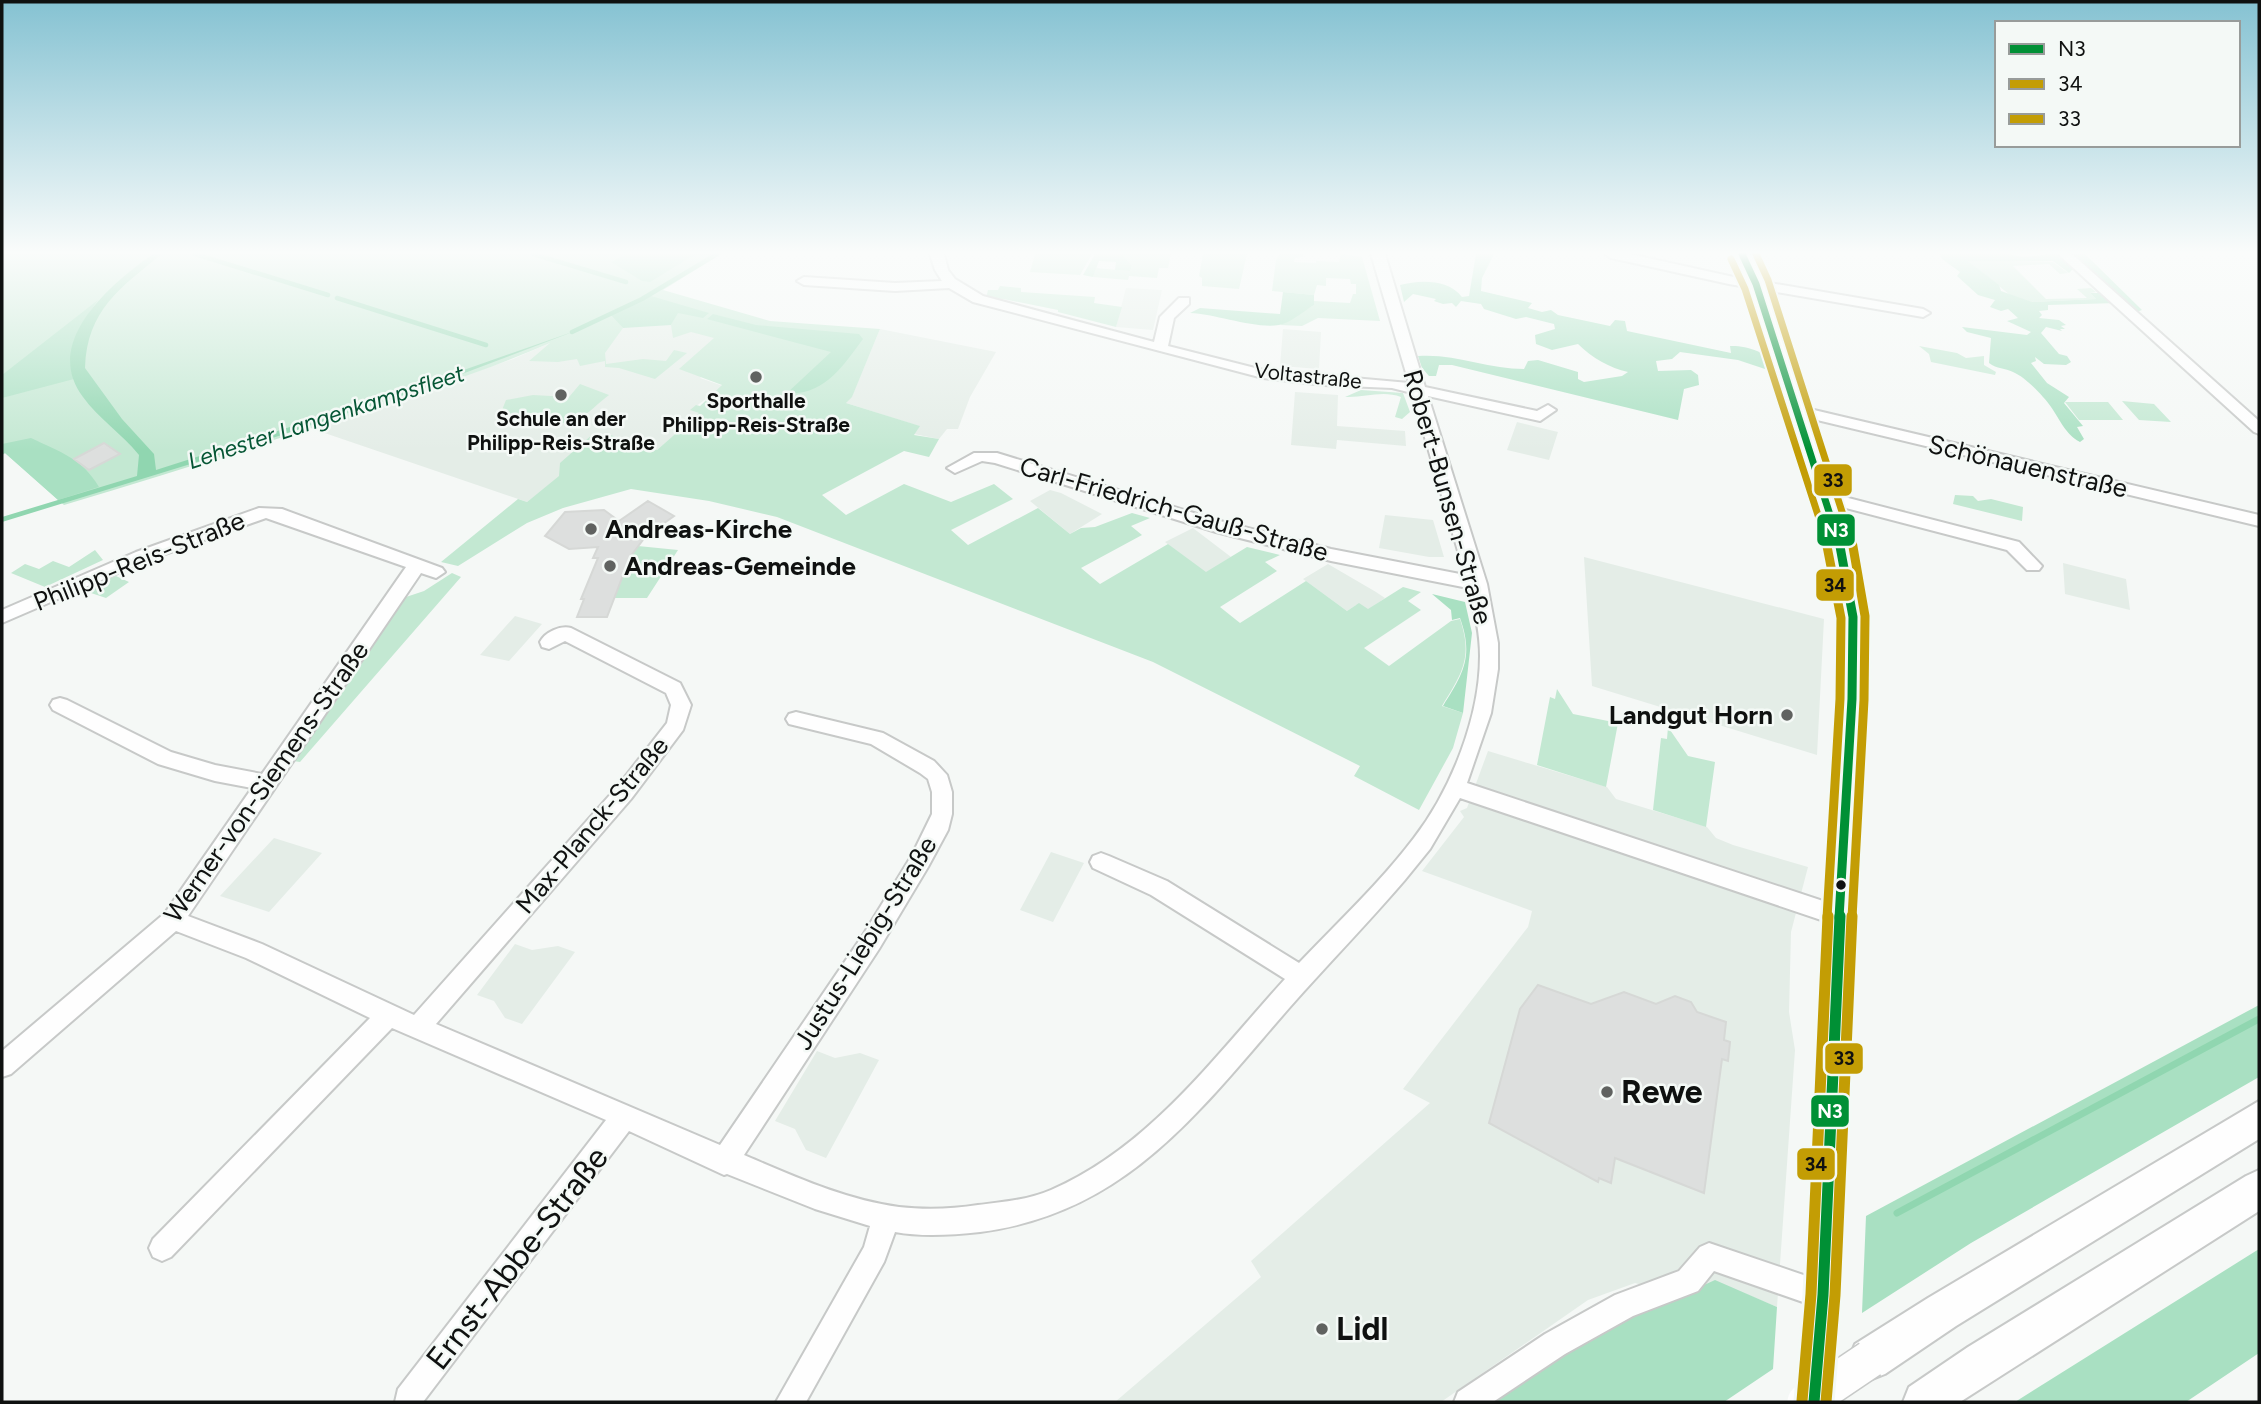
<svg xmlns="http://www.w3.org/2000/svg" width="2261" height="1404" font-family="Figtree,sans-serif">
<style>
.built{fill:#e4ede7}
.green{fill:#c3e8d2}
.forest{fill:#a9e0c2;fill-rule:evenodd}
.water{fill:#90d6b0}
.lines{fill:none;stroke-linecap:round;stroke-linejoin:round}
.stream-far1{stroke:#90d6b0;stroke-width:4.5}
.stream{stroke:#90d6b0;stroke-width:7}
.building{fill:#dddfde;stroke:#d6d8d6;stroke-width:2}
.minor-casing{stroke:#c7c9c8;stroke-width:4}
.major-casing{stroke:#c7c9c8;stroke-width:4}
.highway-casing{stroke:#c7c9c8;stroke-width:4}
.minor{fill:#fefefe;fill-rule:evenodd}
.major{fill:#fefefe;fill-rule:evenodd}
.highway{fill:#fefefe;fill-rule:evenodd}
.highway-bridge-casing{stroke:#c7c9c8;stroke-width:40;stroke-linecap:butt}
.highway-bridge{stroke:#fefefe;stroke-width:37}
.bus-1-far2-casing{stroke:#f4f9f6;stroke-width:11}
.bus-1-far1-casing{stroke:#f4f9f6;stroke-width:14}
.bus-1-casing{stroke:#f4f9f6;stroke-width:17}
.bus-2-far2-casing{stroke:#f4f9f6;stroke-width:11}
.bus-2-far1-casing{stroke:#f4f9f6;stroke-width:14}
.bus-2-casing{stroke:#f4f9f6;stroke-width:17}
.bus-3-far2-casing{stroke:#f4f9f6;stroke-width:11}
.bus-3-far1-casing{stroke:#f4f9f6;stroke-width:14}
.bus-3-casing{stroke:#f4f9f6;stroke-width:17}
.bus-1-far2{stroke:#009035;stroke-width:7}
.bus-1-far1{stroke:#009035;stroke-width:9}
.bus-1{stroke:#009035;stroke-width:11}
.bus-2-far2{stroke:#c39d04;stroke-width:7}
.bus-2-far1{stroke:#c39d04;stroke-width:9}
.bus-2{stroke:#c39d04;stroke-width:11}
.bus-3-far2{stroke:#c39d04;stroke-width:7}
.bus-3-far1{stroke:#c39d04;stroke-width:9}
.bus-3{stroke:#c39d04;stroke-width:11}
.poi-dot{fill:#606260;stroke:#f4f9f6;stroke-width:2.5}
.bus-dot{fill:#0f1110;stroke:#f4f9f6;stroke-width:2.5}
.labels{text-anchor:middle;stroke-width:5;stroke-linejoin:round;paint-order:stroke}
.far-street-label{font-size:21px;fill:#0f1110;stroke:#f4f9f6}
.far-poi-label{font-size:21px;font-weight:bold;fill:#0f1110;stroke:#f4f9f6}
.far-water-label{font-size:23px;font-style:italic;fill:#065635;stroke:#f4f9f6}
.street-label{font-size:26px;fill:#0f1110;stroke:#f4f9f6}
.poi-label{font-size:26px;font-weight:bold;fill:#0f1110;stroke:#f4f9f6;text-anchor:start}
.near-poi-label{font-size:32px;font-weight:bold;fill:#0f1110;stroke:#f4f9f6;text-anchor:start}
.near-street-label{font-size:32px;fill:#0f1110;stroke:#f4f9f6}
.line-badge{stroke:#f4f9f6;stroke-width:2.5}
.badge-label{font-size:19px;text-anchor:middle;font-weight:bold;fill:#fff}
.pale-badge-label{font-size:19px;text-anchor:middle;font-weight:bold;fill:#111}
</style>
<rect width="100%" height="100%" fill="#f5f8f6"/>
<path class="built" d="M1126,288l36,2 -9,40 -37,-3z
M638,305l115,25 -53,48 23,8 -32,24 9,3 -43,37 -46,-14 -84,66 -217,-74 203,-69z
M880,329l116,23 -26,45 -12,32h-11l-8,10 -25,-5 5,-8 -73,-23 6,-7z
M1283,329l38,3 -2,37 -39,-3z
M1295,392l43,3 -1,31 68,5 1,15 -69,-6 -1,9 -45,-4z
M1517,422l41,10 -9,28 -42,-10z
M1050,490l11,3 41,21 -32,20 -40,-33z
M1385,515l48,5 11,37h-15l-50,-9z
M1193,528l38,29 -25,16 -41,-31z
M1584,557l240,62 -7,136 -225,-69z
M2063,563l63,16 4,31 -65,-16z
M1328,564l48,28 9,6 -17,12 -12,-5 -9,6 -44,-32z
M515,616l27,8 -33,37 -29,-6z
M1488,751l119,36 9,12 91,28 9,11 17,7 75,22 -17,65 -2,80 6,38 -18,257 -62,-26 -35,15 -45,-13 -47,17 -147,102h-326l146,-125 -10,-16 179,-158 -27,-14 125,-162 4,-16 -110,-40 42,-54 -4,-6 7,-3z
M274,838l48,15 -53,59 -49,-16z
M1051,852l33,11 -31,59 -33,-12z
M515,944l17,6 26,-4 17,6 -53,72 -17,-6 -11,-17 -17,-6z
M817,1051l18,7 25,-5 19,7 -53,98 -20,-8 -11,-21 -20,-8z"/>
<path class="green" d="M2,254h719l-58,36 107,31 110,8 -28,68 -6,6 74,23 -6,9 25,4 -10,18 -25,-6 -82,44 24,20 58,-31 47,18 43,-18 19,15 -62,31 17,15 70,-37 32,26 11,-6 14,-1 37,-14 18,5 -19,8 11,9 -61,33 19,16 68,-40 38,28 41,-25 33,8 -15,7 12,9 -57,36 20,16 66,-42 41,30 12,-8 9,6 35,-22 18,5 -13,9 13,9 -57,38 25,18 62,-45 9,-2c13,39 2,54 -18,87l21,7 -10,35 -34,62 -65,-34 6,-10 -207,-104 -376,-145 -68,-16 -78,-12 -68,19 -36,15 -69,43 -17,-4 77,-63 9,3 32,-26 1,-13 33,-29 14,5 3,-4 47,15 42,-37 -9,-3 6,-5 4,1 22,-21 -43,-16 35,-31 -23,-6 -18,6 -2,-13 6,-12 -64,3 10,12 -18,25 1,11 37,-5 23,2 8,-11 13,3 -32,26 -36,-11 -14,-1v-6l-25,5 -3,-7 -19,3 -29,-1 21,-18c-62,27 -127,48 -191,69 -98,33 -196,63 -295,93l-59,-52 -3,2z
M1035,254h57l-12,21 -50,-3z
M1122,254h49l-3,14h-9l-2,10 -28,-2 -1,4 -35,-3 3,-9 34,3 2,-5z
M1203,254h44l-8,35 -37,-3v-8l-3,-2z
M1280,254h23v3l-8,1 -1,4 22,1v-2l23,1 2,-8 21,3 18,64 -62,-3 -16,8 -22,-1 34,-20v-4l36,2 3,-9h3v-10h-5l-1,-5 -24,-1v8l-9,-1 -3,10 -42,-4 4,-31z
M1967,260l86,2 15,11 -8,1 -11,-10 -36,2 33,33 41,-1 -10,-9 14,-1 5,4 -6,1 6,6 -65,3 -21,-7z
M1000,286l21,2v4l74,5 -1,6 28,4 -6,20 -58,-15v-2l-55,-11 -17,-1 2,-8h10z
M1919,346l38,7 9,5 18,-2v9l12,7 -1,3 -64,-13 -2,-8z
M580,384l29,11c-10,7 -21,20 -32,24 -26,10 -52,6 -75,-9l4,-10 27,-5 36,2z
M1361,390l42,3 7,19 -8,7 -7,-2 6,-20c-19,-7 -37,1 -56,0z
M2122,401l32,3 17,18 -32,-2z
M2065,402h43l15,18h-44z
M1955,495l18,1 5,5 13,-2 32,8 -1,14 -69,-17z
M638,546l40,4 -31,48h-33l16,-41z
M95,550l8,10 -58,27 -34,-14 14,-9 14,5 14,-8 16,6z
M452,573l9,4 -161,185 -7,-1 113,-164 18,-6z
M116,576l13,6 -23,16 -24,-8z
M1557,689l16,25 45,9 -12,64 -69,-22 13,-68 5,2z
M1668,727l20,29 27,6 -9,65 -53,-17 8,-72 6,1z"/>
<path class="forest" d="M627,254h69l-46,28 -8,-1 -31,-19z
M1095,254h27l10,12 -2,5 -15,-1 1,-8 -17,-1 -6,16 -10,-2z
M1476,254h18l-12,24 -1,13 51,12 -4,5 14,4 9,-2 7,5 52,11 5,-6 10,1 2,10 104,22 -1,-7c14,-1 40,6 46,21l-8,3 -30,-10 -58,-8 -8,7 -16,2 2,10 33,-1 7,5 1,10 -15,4 -6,31 -226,-55h-13l-3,11h-7l-7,-8 -4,-12c35,-3 71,13 106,13l4,-8 10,-1 40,12v7l6,3 38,-6 6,-4c-18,-4 -36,-14 -50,-28l-26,6 -16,-6 -1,-9 20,-6 -1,-5 -28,-7 -10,2 -32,-10 -3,-5 -20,-3 -5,6 -4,-4 -9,1 -9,-3 2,-2 -23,-5 -9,8 -4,-17c20,-5 48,-6 62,12l7,-1z
M1940,254h67l16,3 31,-3 18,9 45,40 -69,2v5l-9,1 3,4 -3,3 20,2 7,5 -5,1 4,3h-5l2,2 -16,-4 -5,6 18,21 8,2 4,6 -5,3 -22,-1 -9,-7 1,4 -5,2 16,20 22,14 -5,6 19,23 -6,1 7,12 -4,3c-17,-8 -23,-31 -37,-45 -7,-8 -20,-21 -30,-25 -8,-4 -16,-3 -24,-9l2,-25 -24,-6 -5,-5 65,8 4,-3 -24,-11 11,-3 -10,-9 -7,2 -11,-4 5,-7 -17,-5 -21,-19 3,-4 -18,-13zM1968,261h85l16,12 4,-4 25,24h-8l6,6 -64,3 -31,-11 -2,-6z
M2064,254h21l57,56 -8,3z
M1283,292l31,3v10c-10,6 -24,18 -35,20 -24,4 -63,-11 -89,-12l10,-5 80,6z
M651,296l58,17 -6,5 -25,-5 -7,12 -48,3 -12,-13z
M98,300c-19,26 -29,47 -24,79l-72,19v-23z
M713,314l43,11 103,9 4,5c-20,27 -39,57 -76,54l44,-41 -124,-33z
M31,438c29,14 51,20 68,49l-41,13 -53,-47 -3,2v-11z
M1432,594l33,8 7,31 -9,80 -20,-7c20,-32 31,-49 17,-88l-8,2 -1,-10z
M2259,1005v72l-288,166 -109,70 4,-97z
M2259,1249v104l-73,49h-171z
M1715,1280l62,27 -4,62 -49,33h-237l35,-26 115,-69 43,-11z"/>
<path class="water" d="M153,254h9c-42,34 -75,56 -77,114l37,51 32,35 2,16 265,-85 157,-55 -153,58 -189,62 -234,72v-5l135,-41 2,-21c-17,-21 -41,-37 -56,-58 -42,-55 29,-114 70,-143z"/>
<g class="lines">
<path class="stream-far1" d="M195,254l133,41
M533,254l93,28
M337,298l149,47
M572,332l70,-33 75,-45"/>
<path class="stream" d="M1897,1213l362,-194"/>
</g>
<path class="building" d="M104,443l16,11 -31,16 -15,-11z
M648,501l26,15 -28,20 -16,21 -23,60h-30l7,-18h-3l17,-41h-5l5,-11 -29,2 -24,-13 20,-24 39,-2 15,11z
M1538,985l53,19 33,-12 32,12 19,-8 16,6 6,10 29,10 -2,18 6,2 -2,19 -6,-2 -18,134 -89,-35 -4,25 -12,-5 -1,4 -109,-59 31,-114z"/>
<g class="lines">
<defs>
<path id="minor" d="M930,254h14l4,16 7,9 28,17 171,46 6,-25 19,-19h10v6l-15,14 -6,28 95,24 146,13 -38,-129h14l40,133 112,24 11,-6 8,5 -16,11 -112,-25 59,188 11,59v26l-7,44 -24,70 380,126 3,7 -3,7 -8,3 -379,-128 -30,51 -26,32c-37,43 -77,84 -114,126 -91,104 -163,206 -310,225 -28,3 -58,5 -85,0l-11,30 -78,140h-30l88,-155 6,-21 -55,-17 -88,-35 -3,1 -95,-44 -206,271h-28l3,-13 208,-269 -214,-92 -221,229 -9,4 -9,-4 -4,-9 4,-9 217,-221 -124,-60 -70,-27 -165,143 -9,3v-26l163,-138 87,-125 -37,-7 -57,-17 -105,-54 -3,-5 3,-5 7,-2 7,2 104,52 44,13 47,9 144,-207 -140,-49 -118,42 -146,63v-13l134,-58 123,-44 23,1 160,59 3,4 -9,6 -15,-5 -233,343 74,28 152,71 203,-228 50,-64 4,-18 -5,-12 -101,-52 -16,8 -7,-2 -2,-5c5,-10 21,-17 31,-14l109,55 11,22 -8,25 -52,69 -195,225 284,121 143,-210 49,-80 20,-41v-22l-4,-13 -8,-6 -49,-29 -82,-20 -3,-5 3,-5 7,-2 87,21 51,28 13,14 5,17v22l-4,16 -20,37 -49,82 -135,206c49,21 102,45 155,52 26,3 54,2 79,-2 24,-3 50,-5 73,-15 98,-42 164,-134 234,-211l-134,-84 -58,-27 -3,-6 3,-6 8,-3 8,3 58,25 132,82c39,-41 81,-80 115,-125 37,-48 66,-121 66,-182 0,-24 -5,-45 -12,-68l-137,-27 -115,-29 -221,-69 -13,-2 -27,12 -8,-5 27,-15h23l223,68 111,28 134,26 -53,-182 -20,-5 -68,-3 -61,-7 -290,-76 -24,-14 -54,3 -91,-6 -7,-4 7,-4 91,6 47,-2 -7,-11z
M1605,254h25l99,22 194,33 7,4 -7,4 -194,-33 -118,-26z
M2058,254h14l187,167v13l-5,-2z
M1797,406l462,109v11l-467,-112 -3,-3z
M1825,492l194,50 23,24 -3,4h-12l-20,-20 -188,-49 -2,-4 2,-4z
M1709,1243l124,42 4,10 -4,10 -10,4 -109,-38 -16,20 -65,25 -68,38 -72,48h-39l4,-10 87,-58 70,-39 64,-24 21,-24z"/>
<path id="major" d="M1734,254h16l15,30 84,252 16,81 -1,82 -17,349 -7,247 -8,107h-36l10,-107 11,-247 23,-349 1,-82 -14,-81 -80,-252z"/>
<path id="highway" d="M2259,1101v38l-303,187 -71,48 -15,6 -15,-6 -6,-15 6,-15 73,-46z
M2259,1170v41l-299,191h-57l6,-15 59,-40 278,-171z"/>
</defs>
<use href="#minor" class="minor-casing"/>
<use href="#major" class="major-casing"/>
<use href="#highway" class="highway-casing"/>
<use href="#minor" class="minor"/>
<use href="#major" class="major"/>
<use href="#highway" class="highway"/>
<defs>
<path id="highway-bridge" d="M1806,1402l64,-43"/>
</defs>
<use href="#highway-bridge" class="highway-bridge-casing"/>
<use href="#highway-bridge" class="highway-bridge"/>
<defs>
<path id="bus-1-far2" d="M1742,254l14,30 83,259"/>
<path id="bus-1-far1" d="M1839,541l14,76 -1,82 -13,219"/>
<path id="bus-1" d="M1814,1402l9,-107 17,-379"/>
<path id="bus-2-far2" d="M1731,259l14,30 82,254"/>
<path id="bus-2-far1" d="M1826,541l15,77 -1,81 -13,219"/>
<path id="bus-2" d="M1802,1401l9,-107 17,-378"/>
<path id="bus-3-far2" d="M1756,254l12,26 84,263"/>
<path id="bus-3-far1" d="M1852,918l12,-218 1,-84 -13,-75"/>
<path id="bus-3" d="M1826,1402l9,-107 17,-379"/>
</defs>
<use href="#bus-1-far2" class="bus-1-far2-casing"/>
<use href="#bus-1-far1" class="bus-1-far1-casing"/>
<use href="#bus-1" class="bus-1-casing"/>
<use href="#bus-2-far2" class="bus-2-far2-casing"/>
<use href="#bus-2-far1" class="bus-2-far1-casing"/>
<use href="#bus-2" class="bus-2-casing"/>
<use href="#bus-3-far2" class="bus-3-far2-casing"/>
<use href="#bus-3-far1" class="bus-3-far1-casing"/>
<use href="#bus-3" class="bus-3-casing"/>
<use href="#bus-1-far2" class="bus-1-far2"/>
<use href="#bus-1-far1" class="bus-1-far1"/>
<use href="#bus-1" class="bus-1"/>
<use href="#bus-2-far2" class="bus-2-far2"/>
<use href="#bus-2-far1" class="bus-2-far1"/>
<use href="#bus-2" class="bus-2"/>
<use href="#bus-3-far2" class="bus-3-far2"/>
<use href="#bus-3-far1" class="bus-3-far1"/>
<use href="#bus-3" class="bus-3"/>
</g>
<linearGradient id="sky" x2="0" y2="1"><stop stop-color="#85c2d2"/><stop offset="0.56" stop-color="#fafcfb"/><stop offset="1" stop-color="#fafcfb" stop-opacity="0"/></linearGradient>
<rect width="2261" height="451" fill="url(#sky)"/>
<g class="poi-dot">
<circle cx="756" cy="377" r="7"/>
<circle cx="561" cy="395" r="7"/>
<circle cx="591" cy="529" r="7"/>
<circle cx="610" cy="566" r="7"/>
<circle cx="1787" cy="715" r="7"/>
<circle cx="1607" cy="1092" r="7"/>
<circle cx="1322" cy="1329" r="7"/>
</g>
<circle class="bus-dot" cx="1841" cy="885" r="6"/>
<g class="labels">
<g class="far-street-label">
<text transform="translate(1308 376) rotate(6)" y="7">Voltastraße</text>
</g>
<g class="far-poi-label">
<text x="756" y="408">Sporthalle<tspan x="756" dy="24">Philipp-Reis-Straße</tspan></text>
<text x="561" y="426">Schule an der<tspan x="561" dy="24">Philipp-Reis-Straße</tspan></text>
</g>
<g class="far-water-label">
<text transform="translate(326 417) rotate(-18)" y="8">Lehester Langenkampsfleet</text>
</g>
<g class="street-label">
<text transform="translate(2028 466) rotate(13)" y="9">Schönauenstraße</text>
<text transform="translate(1448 497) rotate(74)" y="9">Robert-Bunsen-Straße</text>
<text transform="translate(1174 509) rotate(16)" y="9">Carl-Friedrich-Gauß-Straße</text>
<text transform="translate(139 561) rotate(-22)" y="9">Philipp-Reis-Straße</text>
<text transform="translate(266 782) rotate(-55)" y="9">Werner-von-Siemens-Straße</text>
<text transform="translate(592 825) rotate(-50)" y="9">Max-Planck-Straße</text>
<text transform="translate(865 943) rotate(-58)" y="9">Justus-Liebig-Straße</text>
</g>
<g class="poi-label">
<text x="605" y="538">Andreas-Kirche</text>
<text x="624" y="575">Andreas-Gemeinde</text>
<text x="1773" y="724" text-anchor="end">Landgut Horn</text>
</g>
<g class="near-poi-label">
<text x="1621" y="1103">Rewe</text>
<text x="1336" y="1340">Lidl</text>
</g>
<g class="near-street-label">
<text transform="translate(517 1258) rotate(-52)" y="11">Ernst-Abbe-Straße</text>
</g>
</g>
<g class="line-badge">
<rect x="1813" y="463" width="40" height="34" rx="7" fill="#c39d04"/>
<rect x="1816" y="513" width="40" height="34" rx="7" fill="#009035"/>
<rect x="1815" y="568" width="40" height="34" rx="7" fill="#c39d04"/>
<rect x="1824" y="1042" width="40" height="33" rx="7" fill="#c39d04"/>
<rect x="1810" y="1094" width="40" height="34" rx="7" fill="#009035"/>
<rect x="1796" y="1147" width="40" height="34" rx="7" fill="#c39d04"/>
</g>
<g class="badge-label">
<text x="1836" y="537">N3</text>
<text x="1830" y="1118">N3</text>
</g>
<g class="pale-badge-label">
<text x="1833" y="487">33</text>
<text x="1835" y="592">34</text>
<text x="1844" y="1065">33</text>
<text x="1816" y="1171">34</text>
</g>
<rect width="2261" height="1404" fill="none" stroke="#0f1110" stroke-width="7"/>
<rect x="1995" y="21" width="245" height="126" fill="#f4f9f6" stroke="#989c9a" stroke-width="2"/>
<rect x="2009" y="44" width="35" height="10" fill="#009035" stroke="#989c9a" stroke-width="2"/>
<text x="2058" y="56" font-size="21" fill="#0f1110">N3</text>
<rect x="2009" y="79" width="35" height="10" fill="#c39d04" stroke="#989c9a" stroke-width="2"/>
<text x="2058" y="91" font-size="21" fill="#0f1110">34</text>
<rect x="2009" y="114" width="35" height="10" fill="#c39d04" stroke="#989c9a" stroke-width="2"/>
<text x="2058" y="126" font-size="21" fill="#0f1110">33</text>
</svg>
